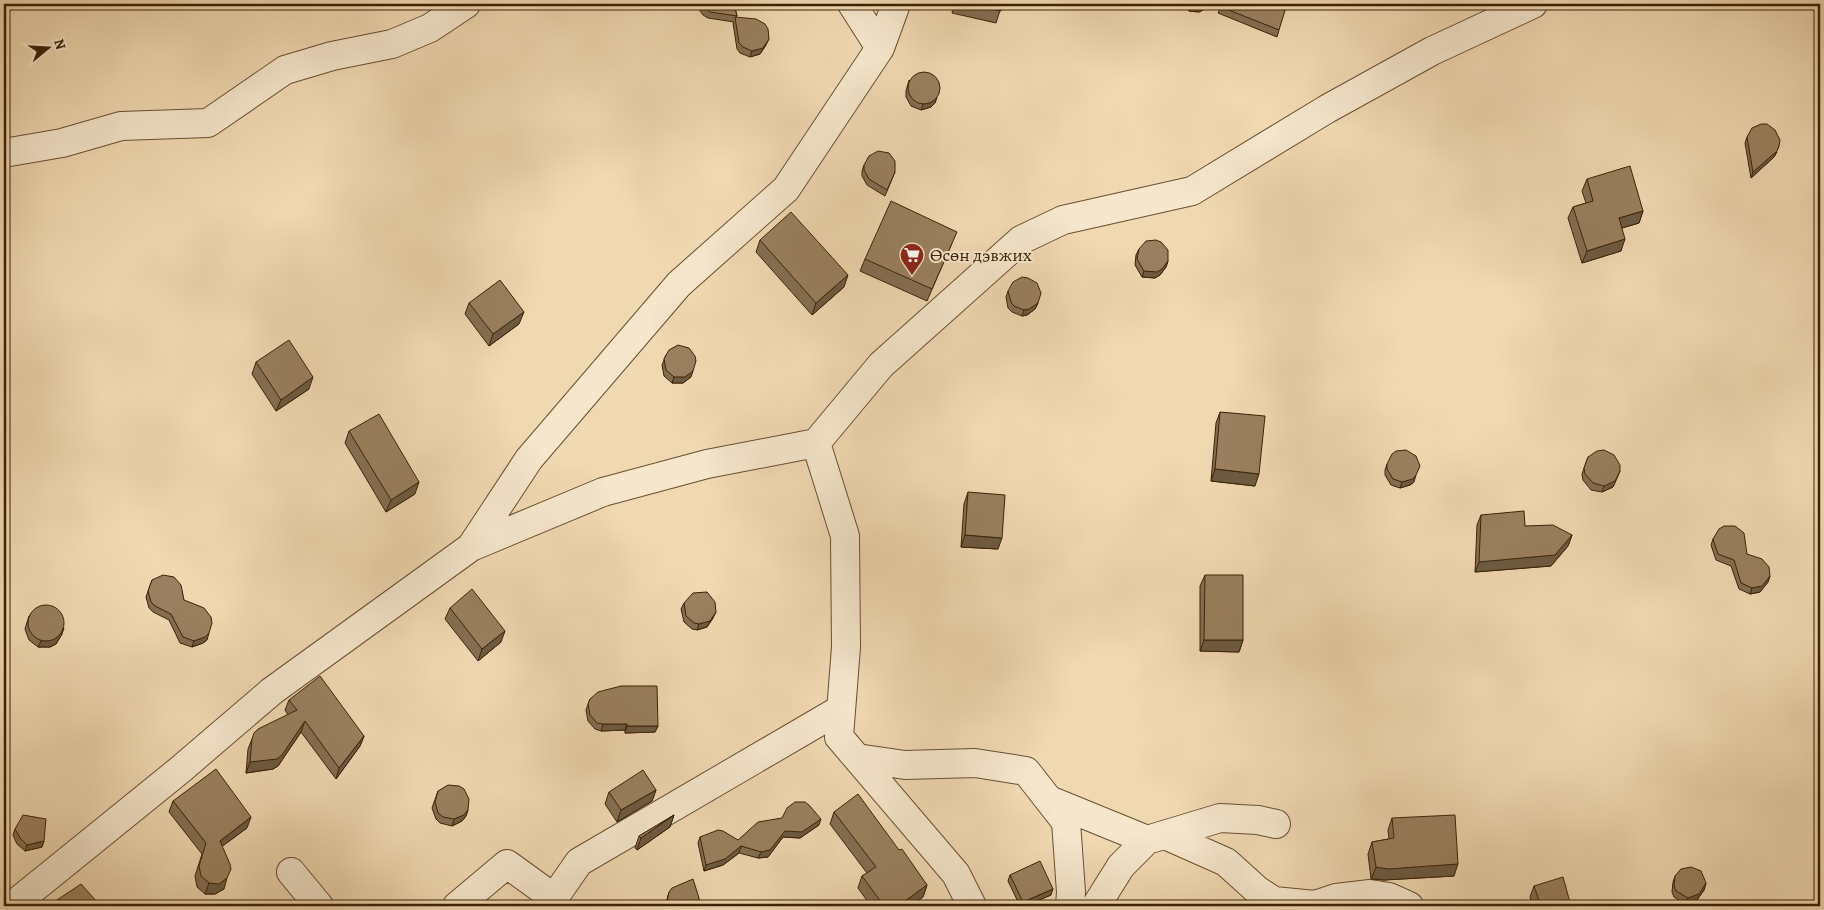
<svg xmlns="http://www.w3.org/2000/svg" width="1824" height="910" font-family="Alegreya,serif">
<style>
.lines{fill:none;stroke-linecap:round;stroke-linejoin:round}
.street-casing{stroke:#694f31;stroke-width:30}
.street{stroke:#f5e6cc;stroke-width:28}
.wall{fill:#846e52;stroke:#3c2106}
.shaded-wall{fill:#6c5a42;stroke:#3c2106}
.building{fill:#9a805f;stroke:#3c2106}
.labels{text-anchor:middle;stroke-width:4;stroke-linejoin:round;paint-order:stroke}
.poi-label{font-size:18px;fill:#3c2106;stroke:#f5e6cc;text-anchor:start}
</style>
<rect width="100%" height="100%" fill="#f0d8b1"/>
<filter id="stains"><feTurbulence type="fractalNoise" baseFrequency=".004" numOctaves="4"/><feColorMatrix values="0 0 0 0 .2 0 0 0 0 .09 0 0 0 0 .02 0 0 0 .5 -.17"/></filter>
<radialGradient id="worn" r=".72"><stop offset=".6" stop-color="#630" stop-opacity="0"/><stop offset="1" stop-color="#630" stop-opacity=".3"/></radialGradient>
<g class="lines">
<defs>
<path id="street" d="M880,48l16,-44
M4,153l58,-10 59,-17 87,-3 77,-53 47,-14 60,-12 38,-16 36,-24
M816,443l29,93 1,111 -7,90 117,137 16,32
M471,547l132,-55 104,-28 109,-21 65,-78 140,-125 42,-20 129,-29 135,-82 105,-58 101,-47
M857,758l48,7 70,-2 51,8 40,51 5,70 -1,14
M1049,800l98,40
M1165,835l61,27 31,28 17,11 41,4 21,-7 34,-4 19,3 20,9
M291,872l28,34
M12,906l169,-137 91,-78 199,-144 58,-88 150,-175 107,-95 94,-141 -28,-44
M457,906l50,-42 47,34 25,-36 262,-153
M1096,906l25,-40 26,-26 73,-22 38,2 18,4"/>
</defs>
<use href="#street" class="street-casing"/>
<use href="#street" class="street"/>
</g>
<path class="wall" d="M699,4h35l3,12 -1,1 30,28 -6,9 -10,3 -10,-4 -3,-4 -4,-26 1,-1 -26,-4 -5,-3 -3,-4z
M954,4h48l-6,19 -44,-10z
M1181,4h34l-16,8 -10,-1z
M1222,4l57,26 -2,7 -59,-24z
M909,80l28,17 -2,6 -4,4 -10,3 -10,-4 -5,-9v-6z
M1747,137l30,15 -3,5 -23,21 -6,-35z
M864,165l31,7 -10,24 -18,-11 -5,-9v-5z
M1587,179l56,32 -4,12 -17,5 -1,23 -39,12 -14,-45 5,-11 13,-4 -4,-12z
M760,240l84,47 -32,28 -56,-63z
M952,243l-25,58 -67,-30 5,-12z
M1139,249l29,12 -2,6 -6,8 -5,3 -13,-1 -7,-12 1,-10z
M1008,291l30,12 -3,6 -8,6 -5,1 -10,-4 -4,-4 -2,-11z
M469,303l50,21 -30,22 -24,-32z
M666,355l25,22 -8,6h-11l-8,-7 -2,-11z
M256,362l53,27 -33,22 -24,-37z
M1220,412l35,74 -44,-5 5,-58z
M349,431l66,63 -29,18 -41,-69z
M1588,457l32,14 -7,16 -11,5 -11,-2 -8,-10 -1,-6z
M1387,464l27,18 -4,3 -10,3 -9,-3 -6,-10v-5z
M968,492l30,57 -37,-2 3,-43z
M1481,515l44,11 47,9 -4,11 -17,20 -76,6 2,-47z
M1713,539l34,15 23,22 -2,6 -8,10 -10,2 -11,-5 -8,-23 -15,-6 -5,-15z
M1205,575l38,65 -4,12 -39,-1v-65z
M152,580l32,20 23,40 -4,3 -11,4 -12,-4 -11,-23 -16,-8 -4,-4 -3,-11z
M684,603l29,15 -6,9 -10,3 -5,-1 -8,-7 -3,-13z
M450,608l51,34 -23,19 -33,-42z
M29,616l33,18 -6,10 -6,3h-12l-9,-7 -4,-11z
M590,699l68,27 -3,6 -30,1v-3l-24,1 -6,-2 -7,-8 -2,-11z
M289,700l75,36 -4,10 -24,33 -35,-47 -23,34 -5,3 -27,4 2,-24 4,-10 36,-24 -3,-5z
M656,790l-4,11 -35,21 -12,-18 4,-12z
M438,791l30,19 -2,6 -4,5 -10,5 -12,-3 -4,-4 -4,-11z
M173,801l74,27 -25,18 2,43 -9,5h-10l-8,-7 -2,-11 7,-22 -33,-42z
M834,812l65,38 28,35 -4,12 -13,9h-39l-13,-18 4,-12 5,-3 -37,-49z
M674,815l-4,12 -33,23 -2,-2 4,-12z
M1392,818l62,58 -70,4 -13,-1 -3,-25 4,-12 17,-3 -1,-9z
M819,825l-19,13 -17,-1 -15,20 -10,1 -19,-5 -16,12 -19,6 -6,-28 2,-6 38,3z
M15,829l29,12 -2,6 -17,4 -8,-7 -4,-9z
M1010,875l41,20 -26,11h-5l-12,-25z
M1675,876l31,7 -2,7 -7,10 -12,4 -11,-7 -2,-5 1,-10z
M1534,886l37,20h-38l-3,-9z
M669,892l29,14h-33z"/>
<path class="shaded-wall" d="M1205,4h10l-16,8 -10,-1 2,-6z
M769,39l-3,6 -6,9 -10,3 2,-6z
M937,97l-2,6 -4,4 -10,3 2,-6z
M1779,146l-5,11 -23,21 2,-6z
M1643,211l-4,12 -24,7 4,-12z
M1625,239l-4,12 -39,12 5,-12z
M1168,261l-2,6 -6,8 -5,3 -13,-1 2,-6z
M848,275l-4,12 -32,28 4,-12z
M1038,303l-3,6 -8,6 -5,1 2,-6z
M524,312l-5,12 -30,22 4,-12z
M693,371l-2,6 -8,6h-11l2,-6z
M313,377l-4,12 -33,22 5,-11z
M1215,469l44,5 -4,12 -44,-5z
M1620,471l-7,16 -11,5 2,-6z
M1416,475l-2,7 -4,3 -10,3 2,-6z
M419,482l-4,12 -29,18 5,-12z
M965,535l37,3 -4,11 -37,-2z
M1572,535l-4,11 -17,20 -76,6 4,-10z
M1770,576l-2,6 -8,10 -10,2 2,-6z
M716,612l-3,6 -6,9 -10,3 2,-6z
M64,628l-2,6 -6,10 -6,3h-12l3,-6z
M505,631l-4,11 -23,19 4,-12z
M209,633l-2,7 -4,3 -11,4 2,-6z
M1204,640h39l-4,12 -39,-1z
M305,721l-4,11 -23,34 -5,3 -27,4 4,-11z
M603,724h24l-2,6 -24,1z
M627,726h31l-3,6 -30,1z
M364,736l-4,10 -24,33 3,-11z
M656,790l-4,11 -35,21 4,-12z
M468,810l-2,6 -4,5 -10,5 2,-7z
M674,815l-4,12 -33,23 4,-12z
M251,817l-4,11 -31,23 4,-10z
M821,819l-2,6 -19,13 -17,-1 -15,20 -10,1 3,-6 24,-21z
M44,841l-2,6 -17,4 2,-6z
M741,846l-2,7 -16,12 -19,6 2,-6z
M1458,864l-4,12 -70,4 -13,-1 5,-12z
M227,878l-3,11 -9,5h-10l4,-11z
M1706,883l-2,7 -7,10 -12,4 3,-6z
M927,885l-4,12 -13,9h-12z
M1053,889l-2,6 -26,11h-4l2,-4z"/>
<path class="building" d="M702,4h32l3,12 -27,-4 -4,-3z
M968,4h34l-1,7z
M1190,4h15l-3,2 -11,-1z
M1222,4h65l-8,26 -58,-23z
M735,17l21,2 9,5 3,5 1,10 -6,9 -11,3 -9,-4 -4,-4z
M908 88a16 16 0 1 1 32 0a16 16 0 1 1-32 0Z
M1761,124h6l8,6 5,10 -1,6 -2,5 -24,21 -6,-35 5,-9z
M878,151l11,2 6,8v11l-8,18 -18,-11 -5,-9v-5l5,-9z
M1630,166l13,45 -24,7 6,21 -38,12 -14,-44 20,-6 -6,-22z
M891,201l66,31 -25,57 -67,-30z
M791,212l57,63 -32,28 -56,-63z
M1156,240l5,2 7,8v11l-6,8 -5,3 -13,-1 -7,-12 2,-10 7,-8z
M1022,277l6,1 9,5 4,10 -3,10 -9,6 -5,1 -10,-4 -3,-4 -3,-11 5,-9z
M500,280l24,32 -31,22 -24,-31z
M289,340l24,37 -32,23 -25,-38z
M678,345l11,3 6,8 1,5 -3,10 -8,6h-11l-8,-7 -2,-11 2,-4 3,-5z
M1220,412l45,4 -6,58 -44,-5z
M379,414l40,68 -28,18 -42,-69z
M1406,450l10,6 4,10 -4,9 -3,4 -11,3 -9,-3 -6,-10v-5l5,-10 4,-3z
M1604,450l10,5 6,10v6l-5,10 -11,5 -11,-3 -8,-9 -1,-6 4,-11 9,-6z
M968,492l37,3 -3,43 -37,-3z
M1524,511l1,15 28,-1 19,10 -17,20 -76,7 2,-47z
M1724,526h11l9,7 3,21 15,5 7,8 1,9 -8,10 -10,2 -11,-5 -7,-23 -16,-6 -5,-15 6,-10z
M163,575l11,2 7,8 3,15 20,8 7,9 1,6 -3,10 -4,4 -11,4 -11,-4 -12,-23 -16,-8 -4,-4 -3,-11 4,-11z
M1205,575h38v65h-39z
M472,589l33,42 -23,18 -32,-41z
M707,592l8,10 1,10 -6,9 -11,3 -5,-1 -8,-7 -2,-13 9,-10z
M28 623a18 18 0 1 1 36 0a18 18 0 1 1-36 0Z
M320,676l44,60 -25,32 -34,-47 -23,34 -5,4 -27,3 2,-23 2,-6 4,-4 39,-19 -8,-10z
M621,686h36l1,40h-31v-2h-24l-6,-1 -7,-8 -2,-11 2,-5 8,-7z
M216,769l35,48 -31,24 10,23 1,5 -4,9 -8,6 -10,-1 -8,-7 -2,-10 7,-23 -33,-42z
M643,770l13,20 -35,20 -12,-18z
M448,785l11,1 5,3 5,10 -1,11 -4,5 -10,4 -11,-2 -5,-4 -3,-11 3,-11z
M858,794l41,56 3,-1 25,36 -29,21h-14l-22,-30 14,-9 -42,-55z
M795,802h10l4,3 12,14 -19,13 -17,-1 -15,19 -9,2 -20,-6 -16,13 -19,6 -6,-28 18,-7 5,1 15,9 20,-18 24,-4 5,-10z
M23,815l23,4 -2,22 -17,4 -7,-7 -5,-9z
M674,815l-33,23 -2,-2z
M1455,815l3,49 -70,5 -12,-2 -4,-25 22,-4 -2,-20z
M1040,861l13,28 -30,13 -13,-27z
M1691,867l10,4 5,12 -7,11 -11,4 -12,-7 -2,-5 1,-10 6,-7z
M1563,877l8,29h-30l-7,-20z
M693,879l6,19v5l-1,3h-28l-3,-4 2,-10 3,-4z
M81,884l19,21v1h-52z"/>
<defs>
<symbol id="supermarket-pin" viewBox="-11 -11 22 30"><path d="M0 17L-7.5 6A9.5 9.5 0 1 1 7.5 6Z" fill="#8f2418" stroke="#f5e6cc"/><path d="M-6-5.5h2.5l.6 2H6L4.5 2H-2.5L-4.4-4H-6ZM-1.5 3.2a1.3 1.3 0 1 0 .1 0ZM3 3.2a1.3 1.3 0 1 0 .1 0Z" fill="#fff"/></symbol>
</defs>
<g fill-rule="evenodd">
<use href="#supermarket-pin" x="898" y="241" width="28" height="38"/>
</g>
<g class="labels">
<g class="poi-label">
<text x="930" y="261">Өсөн дэвжих</text>
</g>
</g>
<rect width="1824" height="910" fill="none" stroke="#f0d8b1" stroke-width="20"/>
<rect x="5" y="5" width="1814" height="900" fill="none" stroke="#3c2106" stroke-width="2.5"/>
<rect x="10" y="10" width="1804" height="890" fill="none" stroke="#3c2106"/>
<g transform="translate(48 48) rotate(72)" stroke="#f5e6cc" stroke-width="4" paint-order="stroke">
<path d="M0-4L9 19L0 12L-9 19Z" fill="#3c2106"/>
<text y="-8" font-size="14" font-weight="bold" text-anchor="middle" fill="#3c2106">N</text>
</g>
<rect width="100%" height="100%" filter="url(#stains)"/>
<rect width="100%" height="100%" fill="url(#worn)"/>
</svg>
